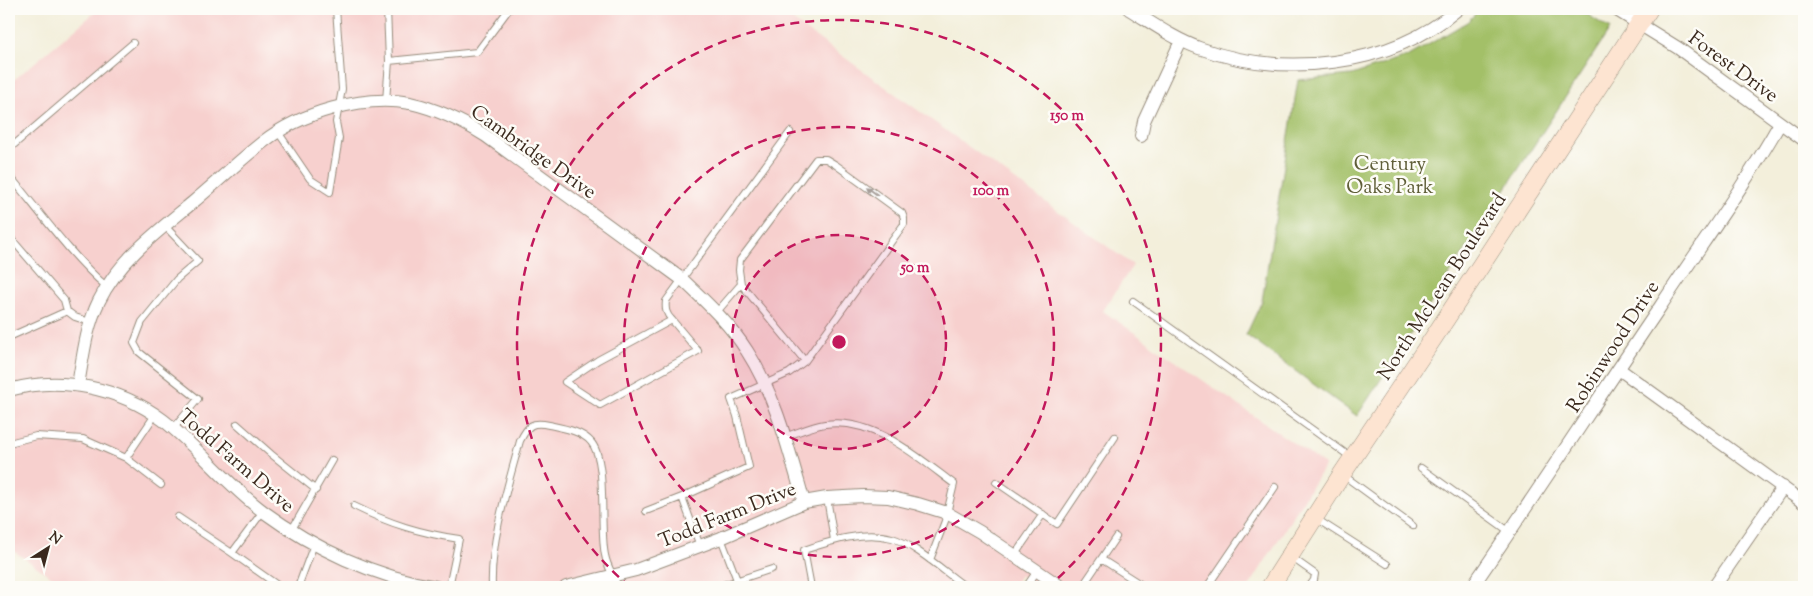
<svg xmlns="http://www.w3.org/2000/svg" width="1813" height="596" font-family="'Sorts Mill Goudy',serif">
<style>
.built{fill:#f7d0ce}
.green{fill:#a3c068;stroke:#6f7543}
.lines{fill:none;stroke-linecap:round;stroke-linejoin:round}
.lane-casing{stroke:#978c7c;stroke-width:8}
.street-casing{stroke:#978c7c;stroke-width:14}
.secondary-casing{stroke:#978c7c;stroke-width:19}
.lane{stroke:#fff;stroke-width:6}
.street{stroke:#fff;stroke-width:12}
.secondary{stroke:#fde4d1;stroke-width:18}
.oneway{fill:#a79f9a}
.ring{fill:none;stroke:#c2185b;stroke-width:2.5;stroke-dasharray:9 6}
.labels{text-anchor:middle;stroke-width:5;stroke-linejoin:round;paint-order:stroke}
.street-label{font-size:20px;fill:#3b2a1e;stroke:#fdfcf7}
.park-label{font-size:20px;fill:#5f5e38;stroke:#fdfcf7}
.centre{fill:#c2185b;stroke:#fdfcf7;stroke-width:2.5}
.ring-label{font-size:15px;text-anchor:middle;font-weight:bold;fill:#c2185b;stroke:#fdfcf7;stroke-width:5;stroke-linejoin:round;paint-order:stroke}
</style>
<rect width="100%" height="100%" fill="#fdfcf7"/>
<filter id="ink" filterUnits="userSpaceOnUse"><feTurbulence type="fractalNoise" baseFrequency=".02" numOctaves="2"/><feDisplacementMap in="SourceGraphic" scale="10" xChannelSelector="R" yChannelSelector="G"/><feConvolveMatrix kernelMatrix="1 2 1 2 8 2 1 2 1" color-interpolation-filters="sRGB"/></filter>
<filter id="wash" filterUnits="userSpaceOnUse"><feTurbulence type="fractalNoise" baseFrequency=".0096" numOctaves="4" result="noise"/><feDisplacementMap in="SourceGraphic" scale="20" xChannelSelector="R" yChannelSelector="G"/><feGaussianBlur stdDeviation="1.12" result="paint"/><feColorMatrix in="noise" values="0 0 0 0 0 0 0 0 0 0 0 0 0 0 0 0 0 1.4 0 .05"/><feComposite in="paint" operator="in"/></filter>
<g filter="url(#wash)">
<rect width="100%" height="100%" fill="#f3efdb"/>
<path class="built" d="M99,9h678l356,256 -30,46 222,154 -76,122h-213l-16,-12 -8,12h-945l-58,-39v-464z"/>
<path class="green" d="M1480,9h99l31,20 -253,387 -111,-81 16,-34 36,-221 54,-5 57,-19 58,-34z"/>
</g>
<g filter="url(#ink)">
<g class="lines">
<defs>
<path id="lane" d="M389,61l88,-9 32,-43
M386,101l3,-40 -2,-52
M278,132l32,47 20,13 9,-54 -3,-16 6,-33 -6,-80
M9,149l124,-106
M9,175c30,36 63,82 98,112
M165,226l33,35 -21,18 -35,43 -8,21 5,9 59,47 -25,30
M9,236l55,64 3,11
M741,284l64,77
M1133,301l219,157
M672,320l-74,40 -33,22 35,23 98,-54 -26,-31c-6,-6 -7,-11 -6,-19l124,-169
M9,337l58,-26 8,6 15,5
M237,424l34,30 45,36
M784,437c13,-4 27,-11 41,-13 48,-7 93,33 129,60l-9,37 -15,39
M9,443l27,-7 47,3 43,19 29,-43
M126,458l35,27
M1421,468l89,64
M1343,475l70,51
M996,482l61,42 58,-87
M682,497l18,49
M827,498l7,42
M354,506c36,18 66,27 105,33l-10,48
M263,511l-31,42 48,34
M646,511l36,-14 67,-30 -12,-51 -6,-17 58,-26 16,-12 99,-137v-6l-2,-5 -66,-48 -10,-6h-10l-76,101 -1,10 2,14 -25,29
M178,517l54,36
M1315,518l72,46
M291,531l41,-71
M721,538l16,42
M1014,556l29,-42
M1291,557l24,17 -1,6 -5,7
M1101,559l44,28
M298,587l16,-43
M492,587c-2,-45 16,-102 28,-146 8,-16 12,-20 29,-16 14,3 33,6 42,17 17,19 8,85 14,113 2,12 9,21 13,32
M717,587l55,-18
M811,587l-7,-37c27,-9 59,-20 88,-12 22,6 54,35 74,49
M1026,587l11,-16
M1082,587l34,-50
M1207,587l68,-100"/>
<path id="street" d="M1129,9c23,14 45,30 70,39 83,30 190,20 259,-39
M1615,9l63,39 126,92
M1141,136l3,-15 37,-80
M1619,369l185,134
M78,385c5,-28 8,-58 21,-84 20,-41 58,-69 93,-98 24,-20 47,-42 71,-61 37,-29 100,-48 147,-39 27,6 52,18 76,33l197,144c23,22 47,44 64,71 29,45 42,100 57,151
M9,390c52,-15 111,-2 154,30 36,28 64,65 101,92 49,36 111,65 172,75
M566,587l70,-17 85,-32 83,-36 23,-4 36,-2 25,1 30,7 29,9 33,19 81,55
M1472,587c64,-93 125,-187 188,-280 40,-61 84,-120 120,-184
M1714,587l69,-100"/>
<path id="secondary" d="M1270,587l72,-113 92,-137 215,-328"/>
</defs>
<use href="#lane" class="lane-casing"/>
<use href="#street" class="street-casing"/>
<use href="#secondary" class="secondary-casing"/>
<use href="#lane" class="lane"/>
<use href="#street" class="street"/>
<use href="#secondary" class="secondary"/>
</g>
<defs><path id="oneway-solid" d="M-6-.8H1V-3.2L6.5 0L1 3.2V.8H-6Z" transform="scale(1.25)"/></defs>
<use class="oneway" href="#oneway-solid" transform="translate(872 191) rotate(-144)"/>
</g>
<circle cx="839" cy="342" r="107" fill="#c2185b" fill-opacity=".12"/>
<g class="ring">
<circle cx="839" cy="342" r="107"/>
<circle cx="839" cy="342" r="215"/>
<path d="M630 587A322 322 0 1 1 1048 587"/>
</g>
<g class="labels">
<g class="street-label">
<text transform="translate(1734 66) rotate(36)" y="7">Forest Drive</text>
<text transform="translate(534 151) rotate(35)" y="7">Cambridge Drive</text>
<text transform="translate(1441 286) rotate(-57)" y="7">North McLean Boulevard</text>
<text transform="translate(1612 346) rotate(-57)" y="7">Robinwood Drive</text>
<text transform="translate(237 460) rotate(41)" y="7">Todd Farm Drive</text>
<text transform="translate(727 514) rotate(-22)" y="7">Todd Farm Drive</text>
</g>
<g class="park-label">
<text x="1390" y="170">Century<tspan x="1390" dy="23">Oaks Park</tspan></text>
</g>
</g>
<circle cx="839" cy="342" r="8" class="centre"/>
<g class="ring-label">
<text x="1067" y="120">150 m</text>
<text x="991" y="195">100 m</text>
<text x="915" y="272">50 m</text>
</g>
<rect width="1813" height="596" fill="none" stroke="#fdfcf7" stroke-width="30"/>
<g transform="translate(48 548) rotate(36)" stroke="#fdfcf7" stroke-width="4" paint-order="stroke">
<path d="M0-4L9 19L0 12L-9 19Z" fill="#3b2a1e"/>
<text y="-8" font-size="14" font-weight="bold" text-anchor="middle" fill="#3b2a1e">N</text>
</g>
</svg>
